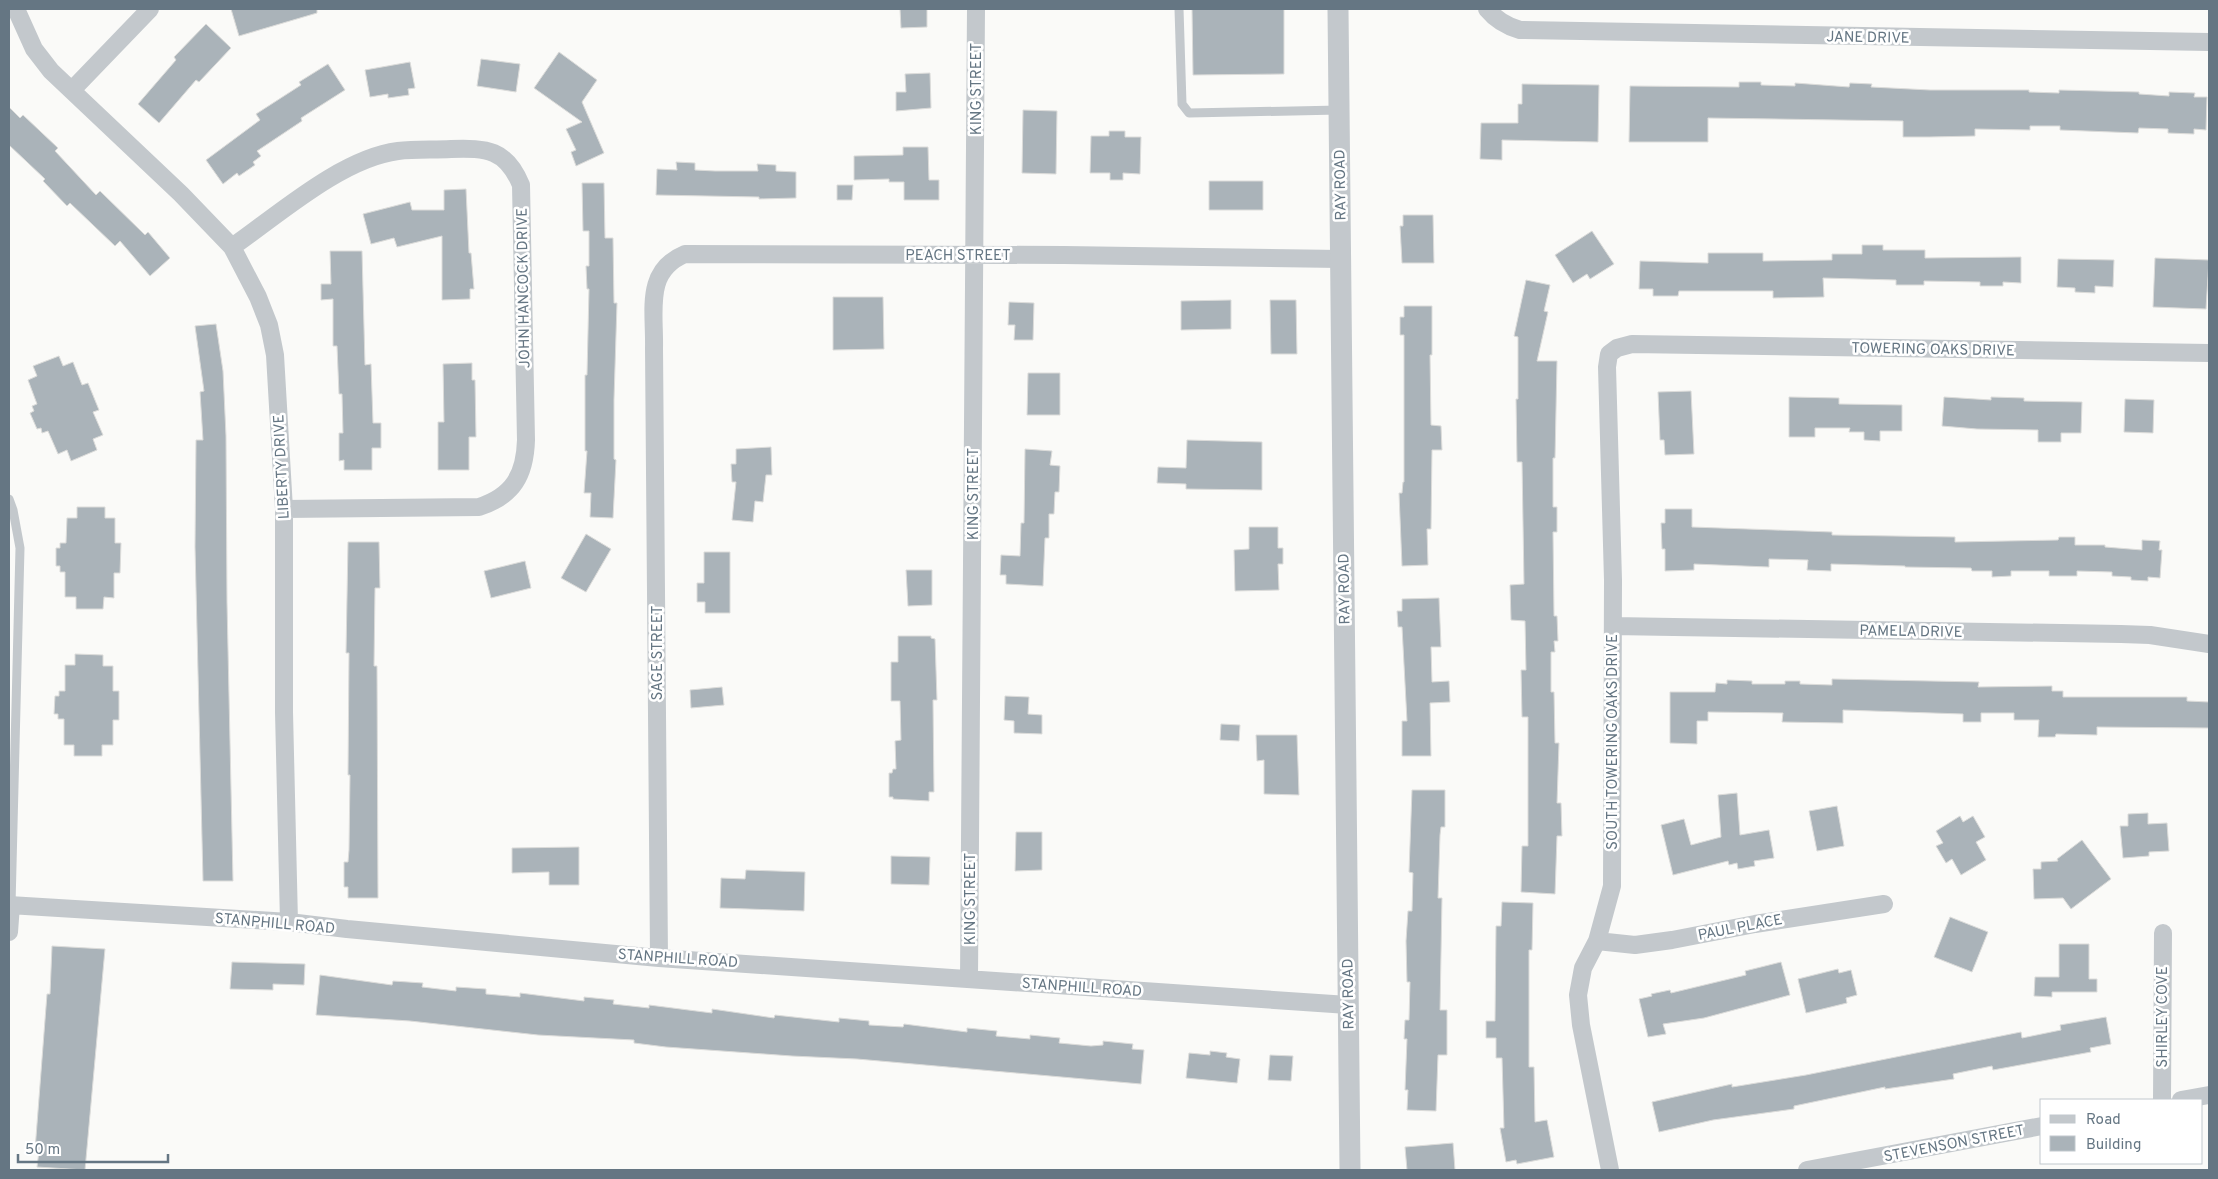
<svg xmlns="http://www.w3.org/2000/svg" width="2218" height="1179" font-family="Overpass,sans-serif">
<style>
.building{fill:#aab3b9;stroke:#dcdcda}
.lines{fill:none;stroke-linecap:round;stroke-linejoin:round}
.service{stroke:#c3c8cc;stroke-width:9}
.minor{stroke:#c3c8cc;stroke-width:18}
.tertiary{stroke:#c3c8cc;stroke-width:21}
.labels{text-anchor:middle;stroke-width:5;stroke-linejoin:round;paint-order:stroke}
.street-label{font-size:15px;fill:#657683;stroke:#fff}
</style>
<rect width="100%" height="100%" fill="#fafaf8"/>
<path class="building" d="M231,9h86v4l-78,23z
M900,9h27v18l-26,1z
M1192,9h92v65l-91,1z
M206,24l25,24 -32,34 -3,-2 -37,43 -21,-19 38,-44 -2,-3z
M559,52l38,28 -15,22 22,51 -28,13 -5,-14 5,-2 -10,-21 16,-7 -48,-34z
M481,59l39,5 -4,28 -39,-6z
M410,62l5,26 -7,1 1,6 -21,3v-4l-18,3 -5,-27z
M328,64l17,26 -44,28 1,3 -45,30 4,5 -8,6 2,3 -16,11 -2,-3 -14,11 -17,-24 54,-40 -4,-6 45,-29 -2,-3z
M930,73l1,35 -35,3v-19h10l-1,-18z
M1739,82h22v3l34,1v-3l54,4 1,-4 22,1 -1,3 59,3h99v2l30,1v-3l80,2v2l30,2v-4l26,1 -1,4h13l-1,33 -12,-1v5l-26,-1v-4l-29,-1 -1,5 -78,-3v-4h-30v4l-55,-1v7l-46,1h-26v-16l-195,-3v24h-79l1,-56 109,1z
M1522,84l77,1 -1,57 -96,-2v20l-22,-1 1,-36h37v-19h4z
M9,107l11,11 3,-3 35,33 -3,3 41,44 4,-4 45,44 3,-3 22,26 -20,18 -30,-35 -5,5 -45,-43 -3,3 -24,-25 2,-2 -36,-34z
M1023,110l34,1 -1,63 -34,-1z
M1109,131h16v6h16l-1,37 -17,-1v7h-13v-7h-20l1,-37h18z
M903,147h25l1,33h10v20h-35v-18h-15v-3l-35,1v-24l49,-1z
M676,162l19,1v7l20,1h43l-1,-7 19,1v6l20,1v26l-37,1v-2l-103,-2 1,-26 20,1z
M1209,181h54v29h-54z
M582,183h22l1,55h8l1,65h3l-3,96v60l2,1 -3,58 -23,-1 1,-24h-7l3,-42h-2v-76h2l2,-86h-2l-1,-23h3v-35h-6z
M837,185h16l-1,15h-15z
M466,189l3,64h2l3,36h-4v10l-28,1v-64l-45,11 -3,-9 -23,6 -8,-30 47,-12 2,8h32v-20z
M1403,215h30l1,48h-32l-2,-37h3z
M1592,231l22,33 -24,15 -3,-5 -14,9 -18,-28z
M1862,245h21v5h42v8l96,-1v26l-18,-1v4h-23v-4l-56,-1v4h-28v-5l-73,-2 1,19 -51,1v-7h-94l-1,5h-25v-7h-14l1,-28 68,2v-10h55v8l69,-1v-6h30z
M330,251h32l3,114 6,-1 2,59h8v25h-9v22h-28v-10l-5,1v-28h4l-1,-39h-3l-2,-48h-4v-47l-12,1v-16h10z
M2155,258l54,2 -3,49 -53,-2z
M2058,259l56,1 -1,27 -18,-1v7l-20,-1v-4l-18,-1z
M1526,280l24,5 -6,26 4,1 -11,49h20l-2,97h-2v49h4v25h-4l1,84h3l1,25h-4l1,11h-4v40h3l1,51h4l-2,60h4l1,33h-5l-2,58 -34,-2 1,-46h6v-129h-6l-1,-47h5l-1,-49 -14,-1 -1,-35 14,-1 -2,-122h-5l-1,-63h2v-62l-4,-1z
M833,297h50l1,52 -51,1z
M1231,300v29l-50,1v-29z
M1270,300h26l1,54h-26z
M1009,302l25,1 -1,37h-19l1,-15h-7z
M1404,306h28v49h-2l1,70 10,1 1,24h-10l-1,79h-4l1,36 -26,1 -3,-73h3l1,-11h1v-147h-4v-18h4z
M216,324l7,47 3,65 1,166 6,279h-30l-8,-334 1,-107h7l-3,-48 4,-1 -9,-65z
M59,356l4,10 10,-4 9,23 6,-2 11,27 -6,2 10,23 -10,4 4,11 -26,11 -4,-11 -9,4 -10,-23 -6,2 -1,-5 -4,1 -7,-16 4,-2 -2,-5 5,-2 -9,-24 9,-4 -4,-10z
M472,363v17h3l1,57h-7v33h-31v-48h6l-1,-58z
M1028,373h32v42h-33z
M1691,391l3,63 -29,1 -1,-15h-4l-2,-48z
M1789,397l50,1v6l63,1v26h-22v10l-16,-1v-8h-15l1,-4h-35v9h-26z
M1944,397l47,3v-3l33,1v3l58,1 -1,31h-20v9h-23v-12l-61,-1 -35,-3z
M2125,399l29,1 -1,33 -29,-1z
M1187,440l75,2v48l-76,-1v-5l-29,-1 1,-16 28,1z
M771,447l1,28h-6l-3,27 -8,-1 -2,21 -21,-2 4,-38h-4l-1,-18h5v-15z
M1025,449l27,2 -2,14 10,1 -1,26h-4l-1,22h-5v24h-4l-2,48 -37,-2v-9h-6l1,-20 19,1 1,-33h3z
M77,507h28v11h10v25h6l-1,30h-6v25l-10,-1 -1,12h-27v-12h-11v-25h-5v-6h-4v-18h4v-5h6l1,-25h10z
M1665,509h27v18l140,5v3l123,2v5l103,-2 1,-3h16v8h30v2l37,3v-10l18,1 -1,9h3l-2,28 -12,-1v4l-17,-1v-3l-19,-1v-4l-35,-1v5h-28v-5h-38v5l-19,1v-6h-20l-1,-3 -66,-1v-1l-74,-2v7l-24,-1 1,-10 -39,-1v8l-75,-3v6l-29,1v-22h-3l-1,-26h4z
M1249,527h29v21h5v16h-5l1,26 -44,1 -1,-41 15,-1z
M586,534l25,15 -25,43 -25,-14z
M348,542h31l1,46h-5l-1,78h3l1,232h-30v-11h-4v-25h4l1,-12 1,-75h-2l1,-122h-3z
M704,552h26v61h-25v-11h-8v-19h7z
M525,561l6,27 -40,10 -7,-27z
M906,570h26v35l-24,1z
M1439,598l2,49h-10l1,35 17,-1 1,21 -20,1 1,53h-29v-35h5l-5,-94h-4l-1,-16h5v-12z
M898,636h33v2l4,1 2,61h-4l1,92h-5v9l-36,-2v-2h-4v-24h3l1,-4h3l-1,-28 6,-1 -1,-39h-9v-39h7z
M75,654l28,1v11h10v25h6v29h-6v25h-11v11h-28v-11h-10v-26h-6v-5h-4l1,-18h4v-5h6v-26h10z
M1832,679l147,3 -1,5 74,-1v5h11v6h124v4l22,1v26l-112,-1v8l-41,-1 -1,3h-17l1,-17h-25v-7h-33v9h-18v-8l-120,-4v13l-61,-1 1,-9 -75,-1v9h-11v23l-27,-1v-51h45l1,-9 11,1v-4l25,1v3h33v-3h15v3l32,1z
M722,687l2,18 -33,3 -1,-18z
M1005,696l24,1 -1,17 14,1v19l-28,-1v-12l-10,-1z
M1221,724l19,1 -1,16 -19,-1z
M1256,735h41l2,60 -35,-1v-34l-7,1z
M1412,790h33v37h-4l-1,8 -2,63h4l-2,112h7v45h-9l-2,56 -29,-1 1,-20h-3l2,-51h-3l1,-19h4l1,-38h-3l-1,-41 2,-30h4l1,-38 -4,-1z
M1737,793l3,42 29,-5 5,28 -20,3 1,5 -17,3 -1,-6 -8,2 -1,-4 -55,14 -12,-50 23,-6 7,26 30,-8 -3,-42z
M1837,806l7,40 -27,5 -8,-40z
M2148,813v11l19,-1 2,28 -20,1v4l-26,2 -3,-32h8v-12z
M1960,816l3,6 10,-6 12,21 -9,5 10,18 -25,15 -9,-16 -6,4 -10,-17 7,-3 -7,-12z
M1016,832h26v38l-27,1z
M2082,840l29,39 -40,30 -8,-11 -29,1 -1,-30h8v-7l17,-1 -1,-2z
M579,847v38h-30v-13l-37,1v-25z
M891,856l39,1 -1,28 -38,-1z
M746,870l59,2 -1,39 -84,-3 1,-30 24,1z
M1502,902l31,1 -1,47h-3v117h5l1,55 12,-2 7,37 -37,7 -1,-4 -10,2 -6,-34h4l-2,-70h-6v-20h-10v-17h9l1,-95h5z
M1950,917l38,15 -16,40 -38,-15z
M2059,944h30v35h8v13h-45v5l-18,-1 1,-19h24z
M52,946l53,3 -20,221 -48,-3 2,-16 -4,-1 12,-156h3z
M232,962l73,2 -1,21 -31,-1v6l-43,-1z
M1781,962l9,33 -86,23 -41,6 3,10 -18,3 -9,-38 13,-3 -1,-2 19,-4 1,3 75,-18 -1,-4z
M1838,969l1,4 12,-3 6,25 -11,3 1,5 -41,10 -8,-34z
M320,975l72,10 1,-4 30,2 -1,4 34,4v-4l30,2v5l34,3v-4l64,8v-4l30,3 -1,4 36,4v-3l63,8v-4l62,9 1,-3 64,7v-4l30,3v4l34,2 1,-3 63,8v-4l30,3 -1,5 34,3v-4l30,3 -1,5 32,3 12,-1v-4l30,3 -1,5 12,1 -3,34 -284,-25 -65,-3 -126,-9 -32,-4v-3l-96,-5 -128,-14 -94,-6z
M2106,1017l5,27 -21,4 1,4 -98,18 -1,-4 -39,8 1,5 -69,10v-2l-91,19v3l-81,11 -54,12 -7,-30 80,-18v3l74,-12 215,-43 1,6 39,-8 -1,-5z
M1210,1051l17,2 -1,4 14,2 -3,24 -51,-5 3,-25 21,2z
M1270,1055l23,1 -2,25 -23,-1z
M1453,1143l2,27h-48l-2,-23z"/>
<g class="lines">
<path class="service" d="M1179,9l3,95 7,9 150,-3
M9,499l4,11 7,38 -9,357"/>
<path class="minor" d="M16,9l18,40 17,22 130,123 51,53 26,50 11,28 6,30 9,154v203l5,210
M1487,9c9,11 19,17 33,21l689,12
M72,90l78,-81
M232,247c46,-32 110,-89 166,-96 17,-2 36,-1 53,-2 36,-1 55,0 70,36l5,255c-1,35 -13,56 -47,67l-195,2
M1613,626l508,8 29,1 59,9
M9,905l280,17 58,7 312,29 689,47
M9,932l2,-27
M1597,941l38,4 37,-5 83,-16 129,-20
M659,958l-5,-610c1,-37 -10,-77 31,-94l379,1 276,4
M969,979l7,-970
M2162,1100l1,-167
M2181,1100l28,-5
M1610,1170l-29,-145 -3,-30 5,-27 14,-27 15,-55 1,-306 -6,-213 2,-13 8,-6 15,-4 577,9
M1807,1170l235,-44"/>
<path class="tertiary" d="M1338,9l12,1161"/>
</g>
<g class="labels">
<g class="street-label">
<text transform="translate(1868 37) rotate(1)" y="5">JANE DRIVE</text>
<text transform="translate(976 89) rotate(-90)" y="5">KING STREET</text>
<text transform="translate(1340 185) rotate(-91)" y="5">RAY ROAD</text>
<text x="958" y="260">PEACH STREET</text>
<text transform="translate(523 288) rotate(-91)" y="5">JOHN HANCOCK DRIVE</text>
<text transform="translate(1933 349) rotate(1)" y="5">TOWERING OAKS DRIVE</text>
<text transform="translate(281 467) rotate(-93)" y="5">LIBERTY DRIVE</text>
<text transform="translate(973 494) rotate(-90)" y="5">KING STREET</text>
<text transform="translate(1344 589) rotate(-91)" y="5">RAY ROAD</text>
<text transform="translate(1911 631) rotate(1)" y="5">PAMELA DRIVE</text>
<text transform="translate(657 653) rotate(-90)" y="5">SAGE STREET</text>
<text transform="translate(1612 742) rotate(-90)" y="5">SOUTH TOWERING OAKS DRIVE</text>
<text transform="translate(970 899) rotate(-90)" y="5">KING STREET</text>
<text transform="translate(275 923) rotate(5)" y="5">STANPHILL ROAD</text>
<text transform="translate(1740 927) rotate(-11)" y="5">PAUL PLACE</text>
<text transform="translate(678 958) rotate(4)" y="5">STANPHILL ROAD</text>
<text transform="translate(1082 987) rotate(4)" y="5">STANPHILL ROAD</text>
<text transform="translate(1348 994) rotate(-91)" y="5">RAY ROAD</text>
<text transform="translate(2162 1017) rotate(-90)" y="5">SHIRLEY COVE</text>
<text transform="translate(1954 1143) rotate(-11)" y="5">STEVENSON STREET</text>
</g>
</g>
<rect width="2218" height="1179" fill="none" stroke="#657683" stroke-width="20"/>
<rect x="2040" y="1099" width="162" height="65" fill="#ffffff" stroke="#c1c8cd"/>
<rect x="2050" y="1115" width="25" height="8" fill="#c3c8cc" stroke="#c1c8cd"/>
<text x="2086" y="1124" font-size="15" fill="#657683">Road</text>
<rect x="2050" y="1136" width="25" height="15" fill="#aab3b9" stroke="#c1c8cd"/>
<text x="2086" y="1149" font-size="15" fill="#657683">Building</text>
<path d="M18 1154v8h150v-8" fill="none" stroke="#657683" stroke-width="2.5"/>
<text x="25" y="1154" font-size="15" fill="#657683" stroke="#ffffff" stroke-width="4" paint-order="stroke">50 m</text>
</svg>
